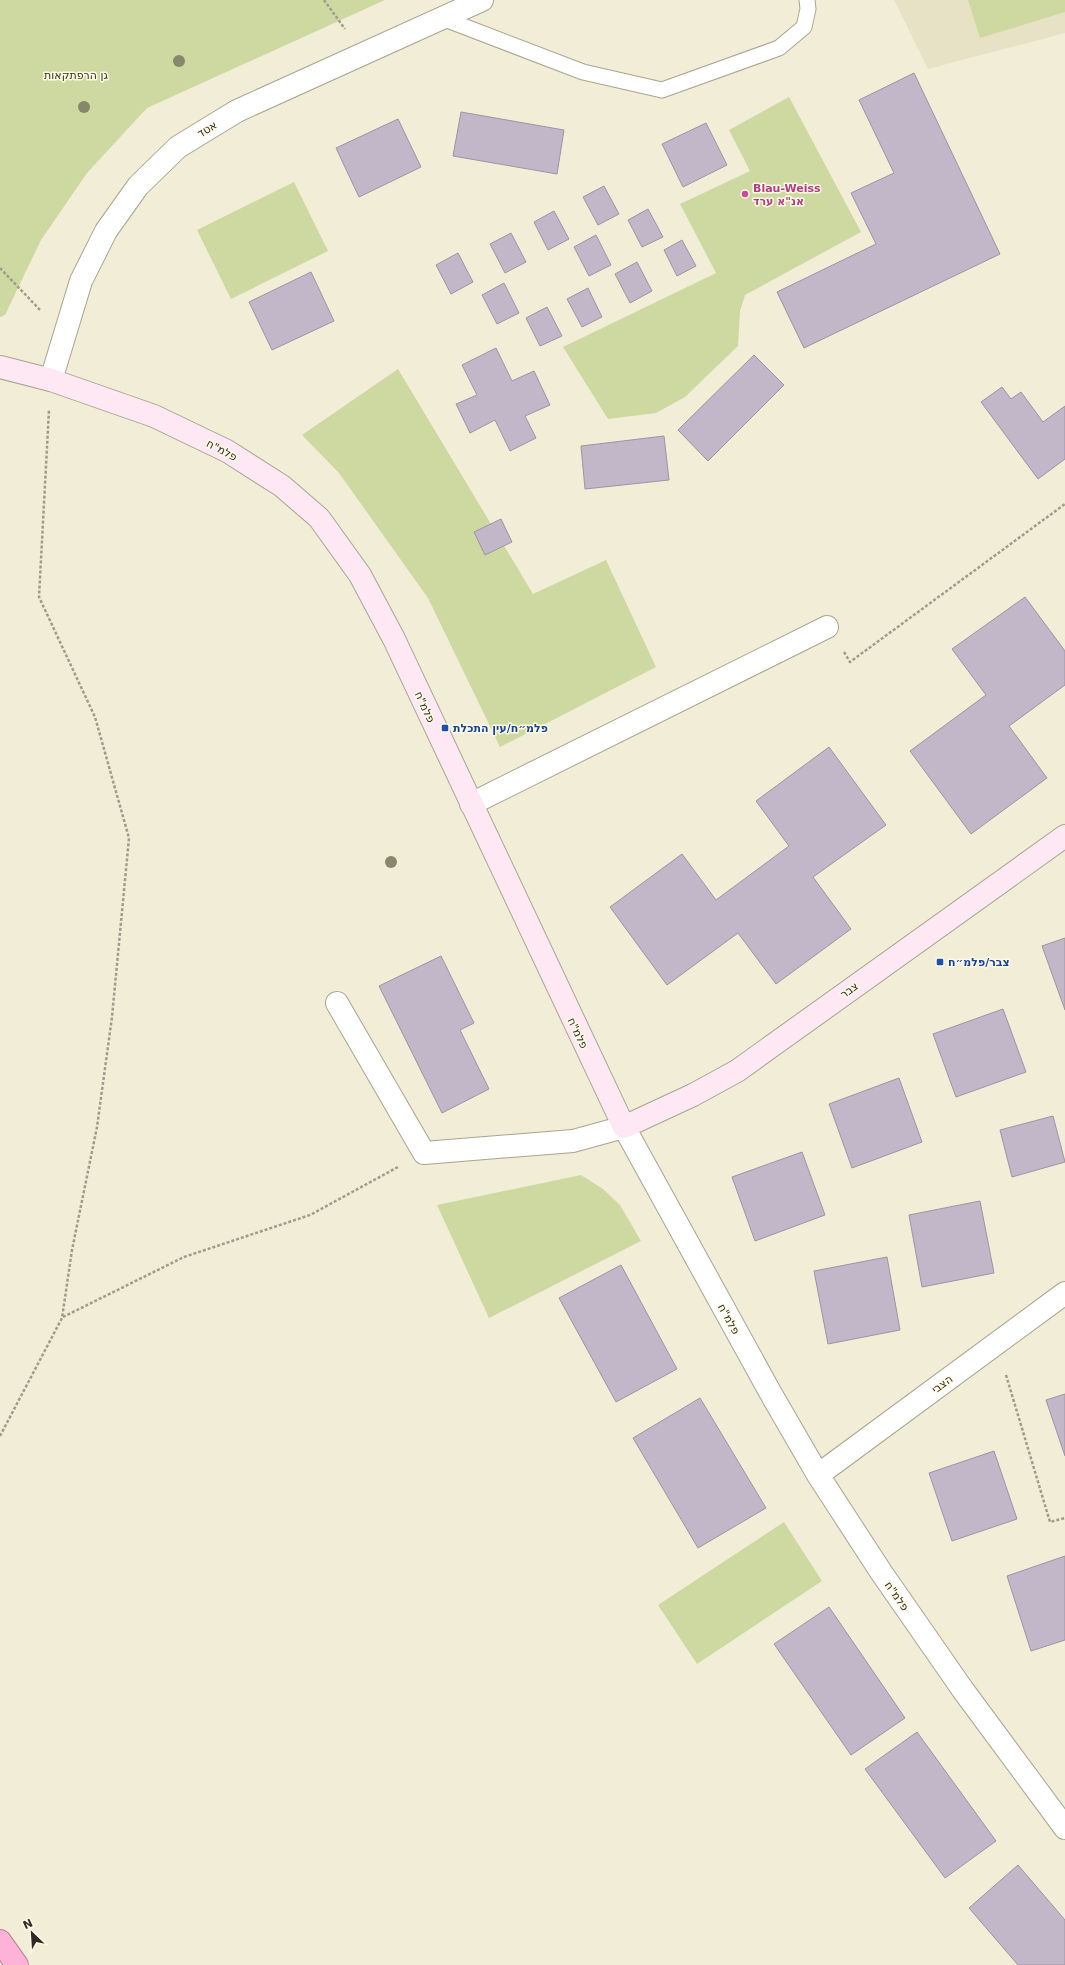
<svg xmlns="http://www.w3.org/2000/svg" width="1065" height="1965" font-family="'DejaVu Sans','Noto Sans Hebrew',sans-serif">
<style>
.built{fill:#e7e1c5}
.green{fill:#ced9a1}
.building{fill:#c2b7c9;stroke:#9e93a5}
.lines{fill:none;stroke-linecap:round;stroke-linejoin:round}
.lane-casing{stroke:#a9a490;stroke-width:17}
.street-casing{stroke:#a9a490;stroke-width:24}
.secondary-casing{stroke:#a9a490;stroke-width:24}
.highway-casing{stroke:#b48398;stroke-width:24}
.path{stroke:#a09c8c;stroke-width:2.5;stroke-dasharray:3 2;stroke-linecap:butt}
.lane{stroke:#fff;stroke-width:15}
.street{stroke:#fff;stroke-width:22}
.secondary{stroke:#fee8f3;stroke-width:22}
.highway{stroke:#fdb2d7;stroke-width:22}
.tree{fill:#87876c}
.hotel-dot{fill:#d1479c;stroke:#fffae5;stroke-width:1.5}
.transit-dot{fill:#1a4fb4;stroke:#fffae5;stroke-width:1.5}
.labels{text-anchor:middle;stroke-width:3;stroke-linejoin:round;paint-order:stroke}
.park-label{font-size:11px;fill:#2f3414;stroke:#fffae5}
.street-label{font-size:11px;fill:#2d2b23;stroke:#fffae5}
.hotel-label{font-size:11px;font-weight:bold;fill:#b23c85;stroke:#fffae5;text-anchor:start}
.transit-label{font-size:11px;font-weight:bold;fill:#164399;stroke:#fffae5;text-anchor:start}
</style>
<rect width="100%" height="100%" fill="#f2edd7"/>
<path class="built" d="M894,0h171v33l-137,36z"/>
<path class="green" d="M0,0h385l-238,108 -60,65 -46,67 -36,75 -5,2z
M968,0h97v12l-85,26z
M789,97l72,135 -116,63 -5,16 -2,35 -53,51 -29,16 -48,6 -45,-72 153,-74 -36,-69 70,-33 -21,-41z
M294,182l34,69 -97,48 -34,-69z
M398,369l135,225 73,-34 50,107 -156,80 -72,-149 -89,-125 -37,-38z
M581,1175l22,14 17,16 21,36 -152,77 -52,-113z
M784,1522l38,59 -125,83 -39,-59z"/>
<path class="building" d="M914,73l86,181 -196,94 -27,-56 99,-48 -25,-51 43,-20 -35,-73z
M461,112l103,18 -7,44 -104,-18z
M398,119l23,48 -62,30 -23,-49z
M706,123l21,42 -44,22 -21,-43z
M604,186l15,28 -21,11 -15,-28z
M648,209l15,28 -21,10 -14,-27z
M554,211l15,28 -21,11 -14,-28z
M511,233l15,29 -21,11 -15,-29z
M596,235l15,30 -22,11 -15,-29z
M682,240l14,26 -19,10 -13,-26z
M458,253l15,29 -22,12 -15,-29z
M637,262l15,29 -22,12 -15,-29z
M311,272l23,49 -62,29 -23,-48z
M504,283l15,30 -22,11 -15,-29z
M588,288l14,29 -20,10 -15,-28z
M547,307l15,29 -22,10 -14,-28z
M496,348l16,33 22,-10 16,34 -25,11 11,22 -26,13 -15,-31 -25,13 -14,-29 21,-9 -15,-30z
M754,355l30,30 -76,76 -30,-31z
M1002,387l9,12 10,-7 22,30 22,-16v53l-27,20 -57,-77z
M664,436l5,44 -84,9 -4,-43z
M501,519l11,23 -27,13 -11,-23z
M1025,597l40,54v34l-56,41 38,52 -76,56 -61,-83 76,-56 -34,-46z
M829,747l57,78 -73,52 38,52 -75,55 -38,-51 -71,52 -57,-78 72,-53 34,46 73,-54 -33,-45z
M1065,938v72l-23,-64z
M441,956l33,67 -14,7 29,59 -47,24 -63,-127z
M1003,1009l23,63 -70,25 -23,-63z
M899,1078l23,64 -70,26 -23,-64z
M1053,1116l12,46 -53,15 -12,-47z
M802,1152l23,63 -70,26 -23,-64z
M980,1201l14,72 -72,14 -13,-72z
M887,1257l13,73 -72,14 -14,-73z
M621,1265l56,104 -61,33 -57,-104z
M1065,1394v62l-19,-56z
M700,1398l66,110 -68,40 -65,-110z
M994,1451l23,68 -65,22 -23,-68z
M1065,1556v84l-34,11 -24,-75z
M829,1607l76,111 -54,37 -77,-111z
M917,1732l79,109 -51,37 -80,-109z
M1018,1865l47,55v45h-47l-49,-57z"/>
<g class="lines">
<defs>
<path id="lane" d="M442,18l141,54 79,18 117,-42 25,-21 4,-18 -1,-9"/>
<path id="street" d="M51,380l30,-99 25,-50 32,-45 40,-39 59,-36 245,-111
M471,804l356,-177
M337,1003l87,150 149,-12 51,-14 146,265 48,83 63,97 82,118 102,138
M818,1475l247,-182"/>
<path id="secondary" d="M0,367l51,13 103,36 73,35 55,35 37,32 41,57 34,64 230,488 69,-32 44,-24 328,-235"/>
<path id="highway" d="M0,1941l17,24"/>
</defs>
<use href="#lane" class="lane-casing"/>
<use href="#street" class="street-casing"/>
<use href="#secondary" class="secondary-casing"/>
<use href="#highway" class="highway-casing"/>
<path class="path" d="M324,0l21,29
M0,268l41,43
M844,652l6,10 215,-158
M63,1317l121,-60 126,-42 88,-48
M1006,1375l44,147 15,-4
M0,1436l62,-118 10,-68 25,-123 15,-110 17,-179 -34,-121 -56,-120 10,-187"/>
<use href="#lane" class="lane"/>
<use href="#street" class="street"/>
<use href="#secondary" class="secondary"/>
<use href="#highway" class="highway"/>
</g>
<g class="tree">
<circle cx="179" cy="61" r="6"/>
<circle cx="84" cy="107" r="6"/>
<circle cx="391" cy="862" r="6"/>
</g>
<circle class="hotel-dot" cx="745" cy="194" r="4"/>
<g class="transit-dot">
<rect x="441" y="724" width="8" height="8" rx="2"/>
<rect x="936" y="958" width="8" height="8" rx="2"/>
</g>
<g class="labels">
<g class="park-label">
<text x="76" y="79">גן הרפתקאות</text>
</g>
<g class="street-label">
<text transform="translate(207 129) rotate(-31)" y="4">אטד</text>
<text transform="translate(222 450) rotate(28)" y="4">פלמ"ח</text>
<text transform="translate(425 707) rotate(65)" y="4">פלמ"ח</text>
<text transform="translate(849 990) rotate(-36)" y="4">צבר</text>
<text transform="translate(578 1033) rotate(64)" y="4">פלמ"ח</text>
<text transform="translate(729 1319) rotate(61)" y="4">פלמ"ח</text>
<text transform="translate(942 1384) rotate(-36)" y="4">הצבי</text>
<text transform="translate(897 1596) rotate(55)" y="4">פלמ"ח</text>
</g>
<g class="hotel-label">
<text x="753" y="192">Blau-Weiss<tspan x="753" dy="13">אנ"א ערד</tspan></text>
</g>
<g class="transit-label">
<text x="453" y="732">פלמ״ח/עין התכלת</text>
<text x="948" y="966">צבר/פלמ״ח</text>
</g>
</g>
<g transform="translate(32 1933) rotate(335)" stroke="#fffae5" stroke-width="3" paint-order="stroke">
<path d="M0-3L7 15L0 10L-7 15Z" fill="#2d2b23"/>
<text y="-6" font-size="11" font-weight="bold" text-anchor="middle" fill="#2d2b23">N</text>
</g>
</svg>
